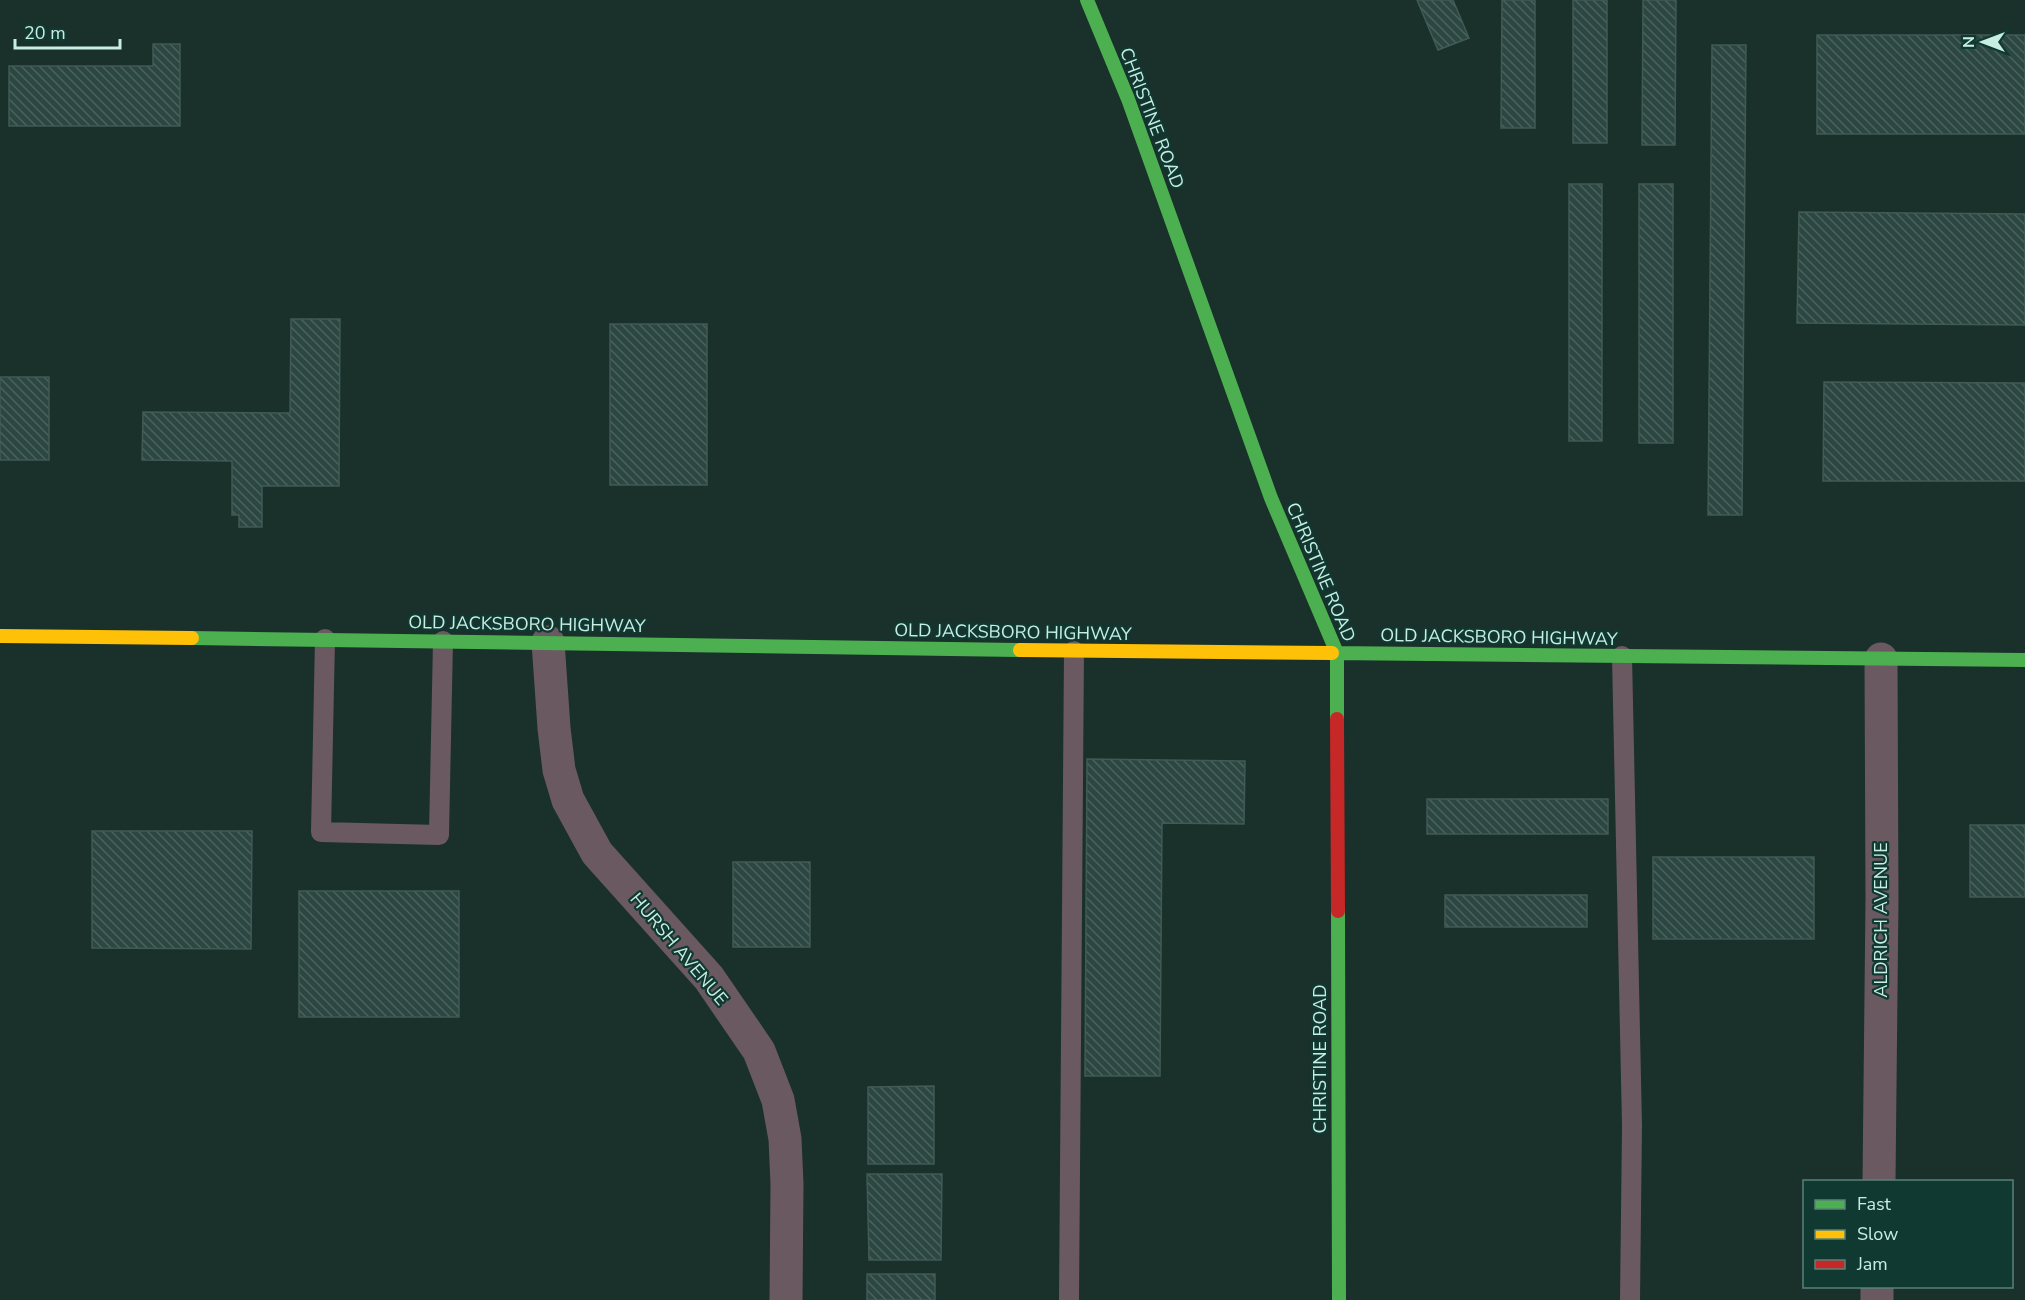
<svg xmlns="http://www.w3.org/2000/svg" width="2025" height="1300" font-family="'Nunito Sans',sans-serif">
<style>
.building{fill:url(#building-back-hatch);stroke:#415a54;stroke-width:1.5}
.lines{fill:none;stroke-linecap:round;stroke-linejoin:round}
.lane{stroke:#6a5960;stroke-width:20}
.street{stroke:#6a5960;stroke-width:33}
.fast{stroke:#4caf50;stroke-width:14}
.slow{stroke:#ffc107;stroke-width:14}
.jam{stroke:#c62828;stroke-width:14}
.labels{text-anchor:middle;stroke-width:4.5;stroke-linejoin:round;paint-order:stroke}
.street-label{font-size:18px;fill:#c8ede3;stroke:#103931}
</style>
<defs>
<pattern id="building-back-hatch" width="6" height="6" patternUnits="userSpaceOnUse" patternTransform="scale(1.5)"><rect width="6" height="6" fill="#2c4742"/><path d="M-1 5l2 2M0 0l6 6M5-1l2 2" fill="none" stroke="#49625d"/></pattern>
</defs>
<rect width="100%" height="100%" fill="#19302b"/>
<path class="building" d="M1417,0h36l16,38 -31,12z
M1502,0h33v128h-34z
M1573,0h34v143h-34z
M1643,0h33l-1,145h-33z
M1817,35h208v99h-208z
M153,44h27v82h-171v-60h144z
M1712,45h34l-4,470h-34z
M1569,184h33v257h-33z
M1639,184h34v259h-34z
M1799,212l226,2v111l-228,-2z
M291,319h49l-1,167h-77v41h-23v-12h-7v-54l-90,-1 1,-48 147,1z
M610,324h97v161h-97z
M0,377h49v83h-49z
M1824,382l201,1v98h-202z
M1087,759l158,2 -1,63 -82,-1 -2,253h-75z
M1427,799h181v35h-181z
M1970,825h55v72h-55z
M92,831h160l-1,118 -159,-1z
M1653,857h161v82h-161z
M733,862h77v85h-77z
M299,891h160v126h-160z
M1445,895h142v32h-142z
M934,1086v78h-66v-77z
M867,1174h75l-1,86h-72z
M867,1274h68v26h-68z"/>
<g class="lines">
<path class="lane" d="M325,639l-4,193 118,3 4,-194
M1622,656l10,470 -2,174
M1069,1300l5,-649"/>
<path class="street" d="M548,642l6,86 5,42 9,30 29,53 112,125 50,73 19,49 7,39 2,45 -1,116
M1879,1182l3,-283 -1,-240
M1877,1300v-14"/>
<path class="fast" d="M1087,0l41,99 143,399 66,155v66
M192,638l828,12
M1332,653l693,7
M1338,911l1,389"/>
<path class="slow" d="M0,636l192,2
M1020,650l312,3"/>
<path class="jam" d="M1337,719l1,192"/>
</g>
<g class="labels">
<g class="street-label">
<text transform="translate(1152 118) rotate(69)" y="6">CHRISTINE ROAD</text>
<text transform="translate(1321 572) rotate(67)" y="6">CHRISTINE ROAD</text>
<text transform="translate(527 624) rotate(1)" y="6">OLD JACKSBORO HIGHWAY</text>
<text transform="translate(1013 632) rotate(1)" y="6">OLD JACKSBORO HIGHWAY</text>
<text transform="translate(1499 637) rotate(1)" y="6">OLD JACKSBORO HIGHWAY</text>
<text transform="translate(1881 920) rotate(-90)" y="6">ALDRICH AVENUE</text>
<text transform="translate(679 949) rotate(50)" y="6">HURSH AVENUE</text>
<text transform="translate(1320 1059) rotate(-90)" y="6">CHRISTINE ROAD</text>
</g>
</g>
<rect x="1803" y="1180" width="210" height="108" fill="#103931" stroke="#5a8178" stroke-width="1.5"/>
<rect x="1815" y="1200" width="30" height="9" fill="#4caf50" stroke="#5a8178" stroke-width="1.5"/>
<text x="1857" y="1210" font-size="18" fill="#c8ede3">Fast</text>
<rect x="1815" y="1230" width="30" height="9" fill="#ffc107" stroke="#5a8178" stroke-width="1.5"/>
<text x="1857" y="1240" font-size="18" fill="#c8ede3">Slow</text>
<rect x="1815" y="1260" width="30" height="9" fill="#c62828" stroke="#5a8178" stroke-width="1.5"/>
<text x="1857" y="1270" font-size="18" fill="#c8ede3">Jam</text>
<g transform="translate(1983 42) rotate(270)" stroke="#103931" stroke-width="4.5" paint-order="stroke">
<path d="M0-4.5L10 22L0 15L-10 22Z" fill="#c8ede3"/>
<text y="-9" font-size="16" font-weight="bold" text-anchor="middle" fill="#c8ede3">N</text>
</g>
<path d="M15 39v9h105v-9" fill="none" stroke="#c8ede3" stroke-width="3"/>
<text x="24" y="39" font-size="18" fill="#c8ede3" stroke="#103931" stroke-width="4.5" paint-order="stroke">20 m</text>
</svg>
